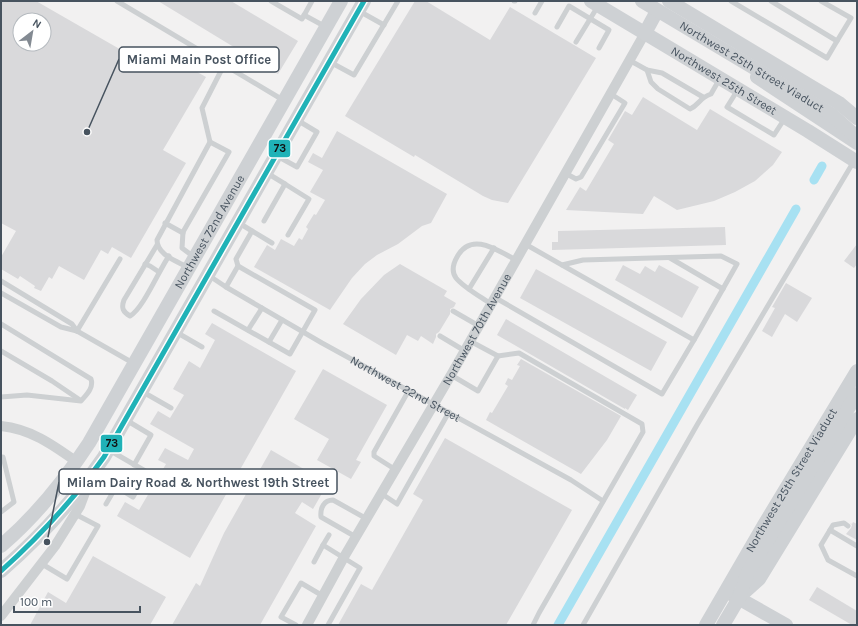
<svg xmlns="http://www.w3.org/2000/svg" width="858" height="626" font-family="Karla,sans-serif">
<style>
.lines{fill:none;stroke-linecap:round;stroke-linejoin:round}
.canal{stroke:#a7e1f2;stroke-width:9}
.building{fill:#d9d9db;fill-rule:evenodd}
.lane{stroke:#cdd0d2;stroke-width:5}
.street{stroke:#cdd0d2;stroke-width:10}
.secondary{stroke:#ced1d4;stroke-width:14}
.secondary-bridge{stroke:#ced1d4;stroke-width:14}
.bus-1-casing{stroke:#fff;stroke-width:8}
.bus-1{stroke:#20b2b7;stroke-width:5}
.labels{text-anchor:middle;stroke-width:4;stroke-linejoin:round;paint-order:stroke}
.street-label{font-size:12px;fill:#47535f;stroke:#fff}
.leader{fill:none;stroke:#47535f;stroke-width:1.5}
.callout-dot{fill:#47535f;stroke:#fff;stroke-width:1.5}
.callout{fill:#fff;stroke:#47535f;stroke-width:1.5}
.callout-label{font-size:13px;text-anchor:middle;font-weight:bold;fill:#47535f}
.line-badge{stroke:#fff;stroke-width:1.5}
.pale-badge-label{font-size:11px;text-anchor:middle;font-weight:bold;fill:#111}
</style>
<rect width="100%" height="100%" fill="#f2f1f1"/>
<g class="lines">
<path class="canal" d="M814,180l8,-14
M558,625l238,-416"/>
</g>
<path class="building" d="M1,1h35l108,62 9,-16 53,30 -43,73 23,13 -55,95 -19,-11 -4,7 -7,-4 -17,30 -25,-14 -7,13 -3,-2 -8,14 -7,-3 1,-2 -15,-10 -2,3 -17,-10v-12l15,-26 -15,-8zM20,20h24v24h-24z
M158,1h73l67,40 -20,33z
M415,1h11l64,39 20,-33 86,51 -88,145 -16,-3 -9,-4 -68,-41 -1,2 -69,-41z
M643,97l54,33 13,-21 72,43 -9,13 -18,16 -20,11 -21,9 -37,9 -23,-14 -11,18 -77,-4 14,-23 6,4 28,-47 -6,-4 17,-29 7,4z
M337,131l110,63 -16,29 -9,3 -24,18 -21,11 -12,9 -13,14 -22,32 -76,-43 13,-22 8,5 6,-11 13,7 5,-8 3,2 6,-11 -2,-2 8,-13 2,1 9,-15 -15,-8 13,-22 -15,-8 5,-9 9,5z
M725,227l1,18 -174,5v-8h6v-11z
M857,244v20l-3,4 -10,-7z
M400,264l47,27 -3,5 12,7 -2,4 -4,2v5l-11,18 -3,2v3l-3,7 -12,-8 -3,5 -11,-6 -11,20 -53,-31 18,-25 23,-24z
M623,265l17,9 5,-8 10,6 4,-7 40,22 -17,31 -67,-38z
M536,269l131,73 -16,29 -131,-73z
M786,283l26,15 -15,24 -12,-8 -13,23 -10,-6 13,-23 -3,-1z
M506,319l131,76 -9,15 -3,-2v1l-128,-74z
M212,323l84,48 -106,187 -73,-42 8,-14 14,8 27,-46 -8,-4 7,-12 23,12 6,-11 -44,-25 8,-13 12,7 14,-23 -11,-6 16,-28 11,7 15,-28 -10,-6z
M521,359l100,57 -14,24 -26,34 -95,-54 4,-8 2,1 16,-27 -3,-2 3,-6 4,2 8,-14 -3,-1z
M323,369l64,36 -31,55 5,2 -10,17 -34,-19 12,-21 -35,-20z
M445,438l127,72 -66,115h-168l23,-41 11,6 51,-90 -10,-6z
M271,450l57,33 -15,26 -11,-7 -7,11 21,13 -56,99h-88l24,-42 4,3 24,-53z
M853,522l4,2v16l-11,-6 5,-6 1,-3 -2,-2 2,1z
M93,556l73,41 -16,28h-120l18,-33 18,11z
M817,587l40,24v14h-5l-43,-25z"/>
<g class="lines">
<g class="lane">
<path d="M117,1l166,99"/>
<path d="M271,1l31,18 10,-18"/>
<path d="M514,1h1"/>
<path d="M731,1l96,57 10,-17"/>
<path d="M771,1l66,40 14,-23 -30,-17"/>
<path d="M359,11l25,14"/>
<path d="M535,13l7,-12"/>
<path d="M304,15l22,12"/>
<path d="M557,27l12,-21 40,24 -10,18"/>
<path d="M576,42l22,-36"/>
<path d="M629,60l18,10 15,3 41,24"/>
<path d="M330,62l24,13 44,-74"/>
<path d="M647,70l4,12 7,7 32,20c9,-4 9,-11 21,-15l8,-14"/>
<path d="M737,91l-10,16 47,28 11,-17"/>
<path d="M277,156l20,11 20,-35 -20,-12"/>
<path d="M267,173l18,11"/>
<path d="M565,173l11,6 5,-2 44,-74 -14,-9"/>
<path d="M264,221l21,-37 24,15 -21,36"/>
<path d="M165,223l18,10"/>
<path d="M239,223l13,8"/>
<path d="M157,245l-33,55c-3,8 -1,12 6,16 13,-7 29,-46 39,-60"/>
<path d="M194,257l-12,-9 1,-16 46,-80 -19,-10"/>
<path d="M670,258l53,31"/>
<path d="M145,264l5,2 9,6"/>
<path d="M562,265l21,-5 138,-4 16,8 -43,76"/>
<path d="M189,268c-12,-7 -32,-13 -32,-28l53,-98 -8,-34 22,-43"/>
<path id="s1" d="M208,275l18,12 96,56 249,137 32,21"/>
<path d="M1,281l71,43 5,7"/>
<path d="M226,287l12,-21 -2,-7 16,-28 20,12"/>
<path d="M469,289l25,-41"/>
<path d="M1,293l60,34 16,4 56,32"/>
<path d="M494,297l168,97 32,-54 -169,-96"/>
<path d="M491,304c-10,-7 -28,-17 -35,-26 -5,-7 -3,-14 1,-21 14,-26 40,-7 59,3"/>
<path d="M214,311l76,43 25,-44 -77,-44"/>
<path d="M453,311l26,15"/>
<path d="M1,324l90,55c3,9 -5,16 -10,22l-54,-6 -26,2"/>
<path d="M248,330l14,-22"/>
<path d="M77,331l43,-72"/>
<path d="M176,332l26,15"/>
<path d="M440,336l25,15"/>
<path d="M470,341l28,15 21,-3 123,71 1,8 -104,181 -6,12"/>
<path d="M269,342l13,-22"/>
<path d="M1,351l51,30 28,19"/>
<path d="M451,375l27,16 20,-35"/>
<path d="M143,392l28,16"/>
<path d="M126,420l25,15 -17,30"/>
<path d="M1,457h2l11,45 -13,10"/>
<path d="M396,470l-22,-14v-4l35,-62"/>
<path d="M94,473l39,24 14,-25 -38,-22"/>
<path d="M382,494l15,10 52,-92"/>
<path d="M106,504l10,-17"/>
<path d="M830,530l3,-5 11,-2 4,3"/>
<path d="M356,537l-35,-20c-1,-9 3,-17 12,-17l34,19"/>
<path d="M323,545l6,-10"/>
<path d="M857,546l-27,-16 -9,15 7,15 29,16"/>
<path d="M314,562l9,-17 37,23 -32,57"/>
<path d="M42,564l25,15 31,-53 -23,-12"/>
<path d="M296,625l-15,-8 20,-34 22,13"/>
<path d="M583,625l114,-200 157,-264"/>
</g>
<g class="street">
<path d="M1,426c30,3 52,19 76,36"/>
<path d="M1,616l54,-70 25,-40 9,-24"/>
<path id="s2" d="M307,625l37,-68 107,-182 194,-342"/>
</g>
<g class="secondary">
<path id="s3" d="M591,1l217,130 49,31"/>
<path d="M669,1l143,86 27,16 18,15"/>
<path d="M645,33l12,-22"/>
<path d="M757,77l100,66"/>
<path id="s4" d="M1,546c35,-30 63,-65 88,-103l252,-442"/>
<path d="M1,571c39,-34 74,-72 103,-114l260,-456"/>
<path d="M731,594l55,31"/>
<path d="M740,596l19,-17 98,-160"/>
<path id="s5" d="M706,625l58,-100 93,-154"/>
<path d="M723,625l16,-27 9,-26 109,-178"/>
</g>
<path class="secondary-bridge" id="s6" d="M642,1l189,113 20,18 6,8"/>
<defs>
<path id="bus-1" d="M1,571c39,-35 73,-72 103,-114l260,-456"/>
</defs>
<use href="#bus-1" class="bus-1-casing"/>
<use href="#bus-1" class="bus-1"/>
</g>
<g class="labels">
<g class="street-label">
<text dy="4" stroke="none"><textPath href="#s6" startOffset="128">Northwest 25th Street Viaduct</textPath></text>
<text dy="4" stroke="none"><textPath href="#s3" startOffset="155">Northwest 25th Street</textPath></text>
<text dy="4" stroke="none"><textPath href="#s4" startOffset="379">Northwest 72nd Avenue</textPath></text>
<text dy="4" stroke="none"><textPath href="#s2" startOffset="341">Northwest 70th Avenue</textPath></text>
<text dy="4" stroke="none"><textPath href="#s1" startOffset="228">Northwest 22nd Street</textPath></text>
<text dy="4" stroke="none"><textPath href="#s5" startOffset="168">Northwest 25th Street Viaduct</textPath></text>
</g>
</g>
<path class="leader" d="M87 132L119 59M47 542L59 482"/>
<g class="callout-dot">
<circle cx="87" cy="132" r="4"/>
<circle cx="47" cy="542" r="4"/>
</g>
<g class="callout">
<rect x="119" y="47" width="160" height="25" rx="4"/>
<rect x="59" y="469" width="278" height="25" rx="4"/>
</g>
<g class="callout-label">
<text x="199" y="64">Miami Main Post Office</text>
<text x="198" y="487">Milam Dairy Road &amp; Northwest 19th Street</text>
</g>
<g class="line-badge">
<rect x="268" y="139" width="23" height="19" rx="4" fill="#20b2b7"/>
<rect x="100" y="434" width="23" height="19" rx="4" fill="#20b2b7"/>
</g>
<g class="pale-badge-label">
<text x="280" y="152">73</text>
<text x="112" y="447">73</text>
</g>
<rect width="858" height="626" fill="none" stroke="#47535f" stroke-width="4"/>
<g transform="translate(32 32) rotate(31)"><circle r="19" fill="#ffffff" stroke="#b5babf"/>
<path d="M0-3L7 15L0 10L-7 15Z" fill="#838a92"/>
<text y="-6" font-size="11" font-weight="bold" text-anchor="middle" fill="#47535f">N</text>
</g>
<path d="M14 606v6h126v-6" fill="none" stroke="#47535f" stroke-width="2"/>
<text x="20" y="606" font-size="12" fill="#47535f" stroke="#ffffff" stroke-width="3" paint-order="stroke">100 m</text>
</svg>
